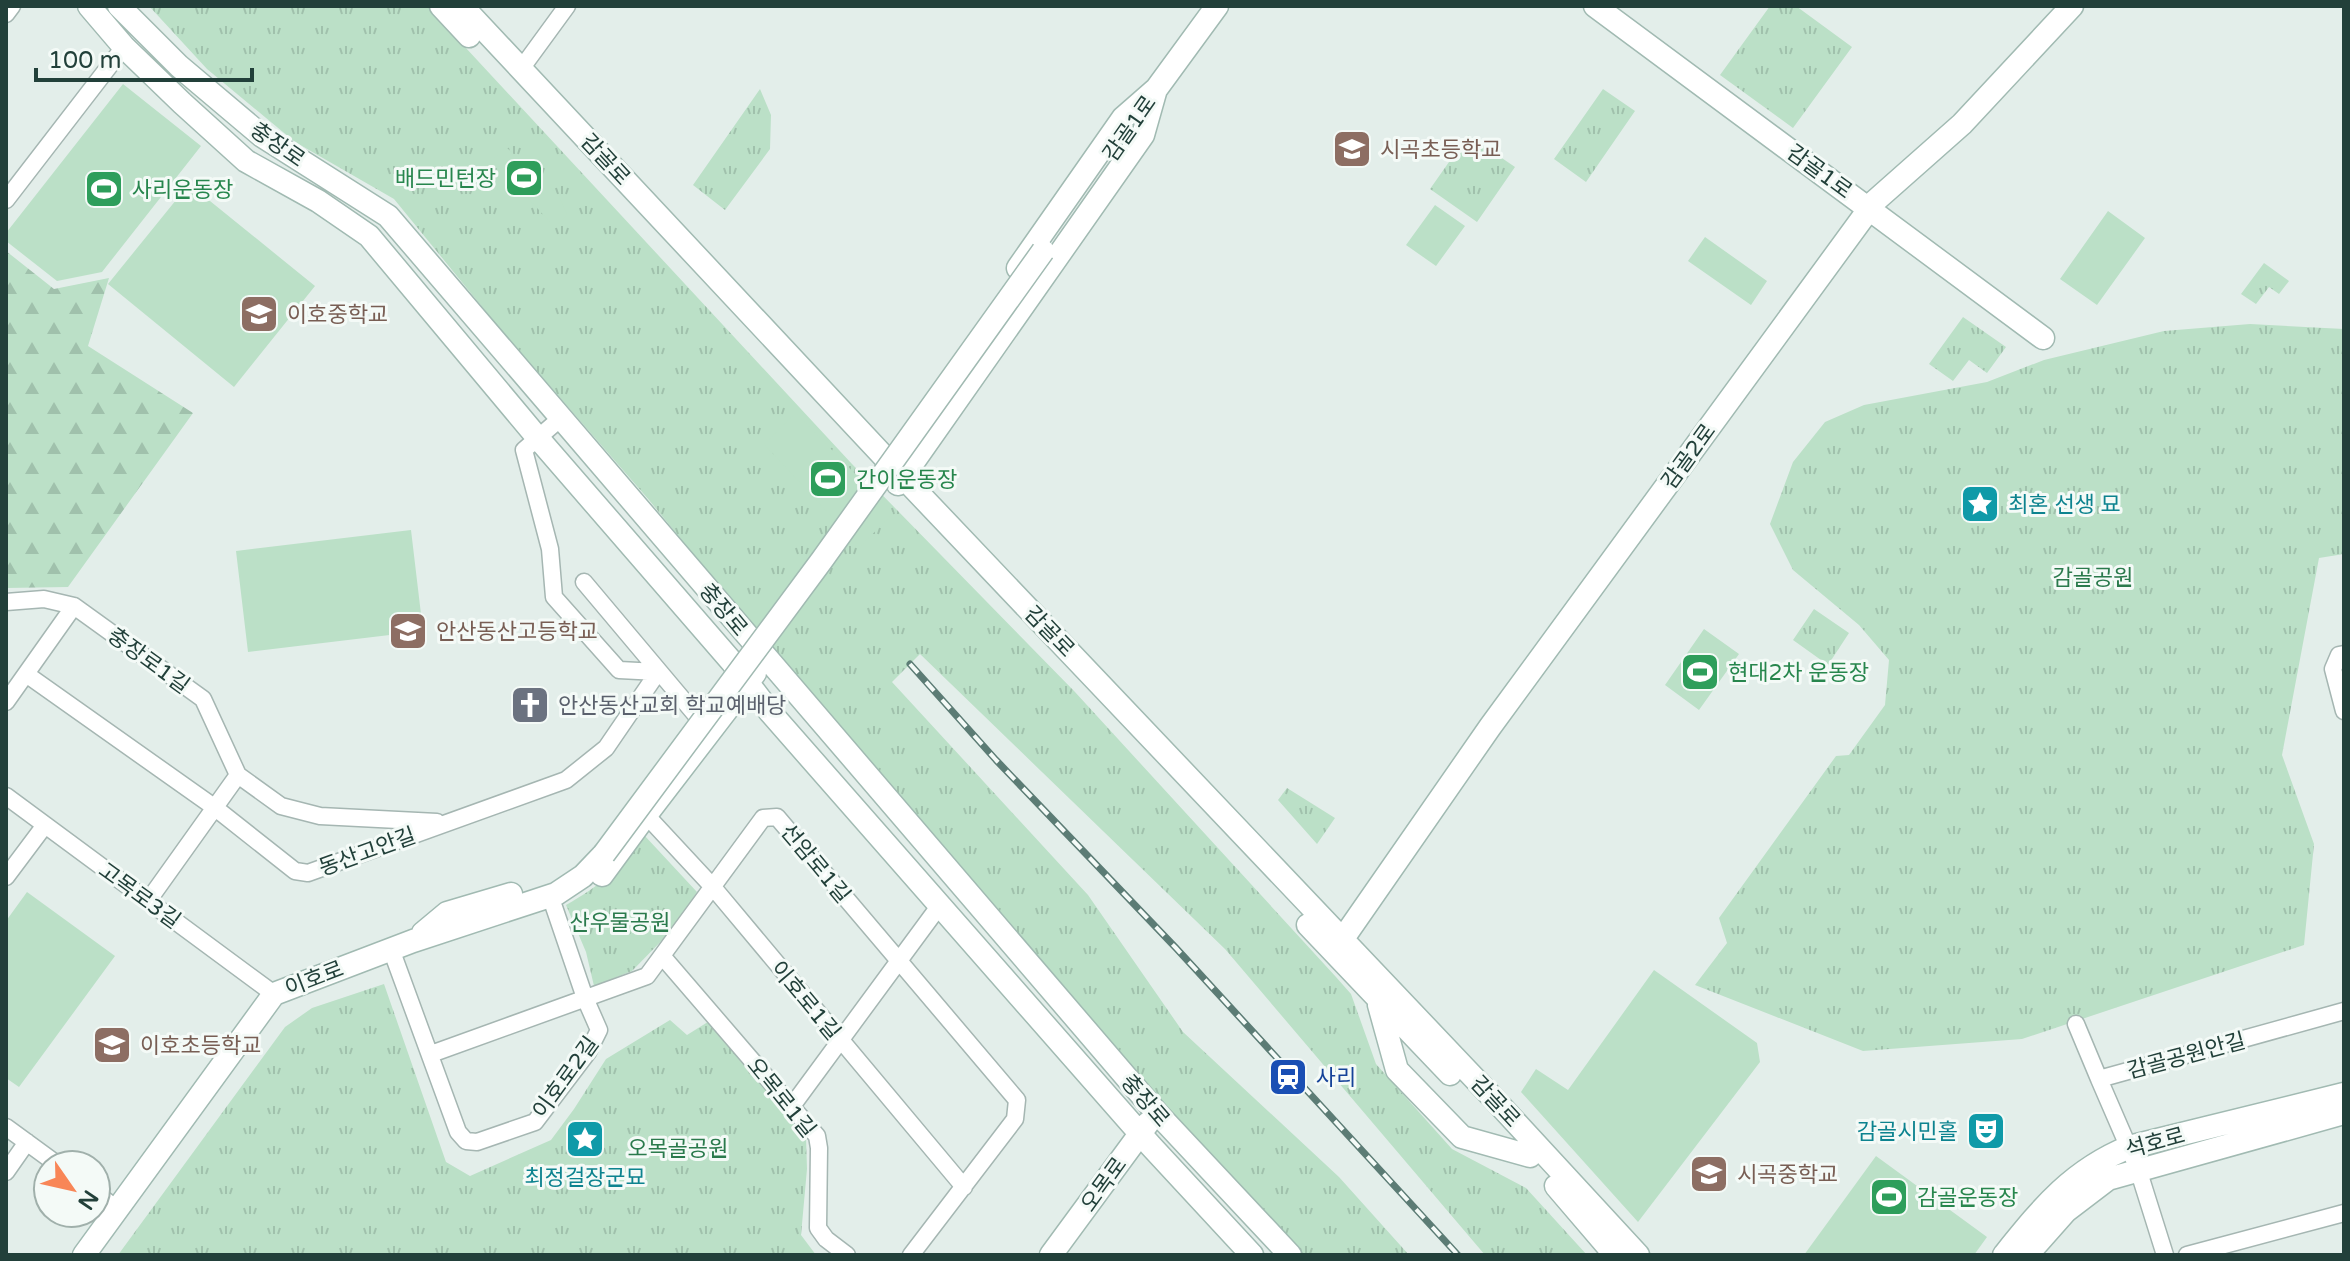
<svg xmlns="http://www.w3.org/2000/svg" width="2350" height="1261" font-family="'Varela Round','Noto Sans KR',sans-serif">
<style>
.forest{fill:url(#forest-firs)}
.park{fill:url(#park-tufts)}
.pitch{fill:#bbe0c7}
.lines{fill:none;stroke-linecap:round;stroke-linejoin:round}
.street-casing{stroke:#a5b6b2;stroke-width:19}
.secondary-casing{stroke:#a1bab2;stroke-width:25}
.street{stroke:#fff;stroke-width:16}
.secondary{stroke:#fff;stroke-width:22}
.rail-casing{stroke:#5c7c75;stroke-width:7}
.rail{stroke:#f4faf7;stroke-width:4;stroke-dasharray:12;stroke-linecap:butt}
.secondary-bridge-casing{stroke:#a1bab2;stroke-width:25;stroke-linecap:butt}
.secondary-bridge{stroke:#fff;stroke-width:22}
.labels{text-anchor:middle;stroke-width:6;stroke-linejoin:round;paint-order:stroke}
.street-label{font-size:22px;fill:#22403a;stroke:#f4faf7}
.education-label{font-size:22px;fill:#785e54;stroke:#f4faf7;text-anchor:start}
.leisure-label{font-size:22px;fill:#27864d;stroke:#f4faf7;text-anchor:start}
.culture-label{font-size:22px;fill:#0d838f;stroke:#f4faf7;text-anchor:start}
.park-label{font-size:22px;fill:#2a7a4c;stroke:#f4faf7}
.worship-label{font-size:22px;fill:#5b616d;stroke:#f4faf7;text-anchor:start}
.transit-label{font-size:22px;fill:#164399;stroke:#f4faf7;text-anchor:start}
</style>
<defs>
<pattern id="forest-firs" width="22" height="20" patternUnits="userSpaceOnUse" patternTransform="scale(2)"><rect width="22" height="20" fill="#bbe0c7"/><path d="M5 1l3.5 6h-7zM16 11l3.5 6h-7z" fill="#a0c1ac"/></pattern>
<pattern id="park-tufts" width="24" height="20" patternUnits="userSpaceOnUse" patternTransform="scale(2)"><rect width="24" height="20" fill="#bbe0c7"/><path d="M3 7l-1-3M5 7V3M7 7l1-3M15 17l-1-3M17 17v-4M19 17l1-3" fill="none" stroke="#a0c1ac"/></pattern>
</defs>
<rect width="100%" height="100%" fill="#e3eeea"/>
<path class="forest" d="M6,251l48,38 55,-11 -21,68 105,67 -125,174 -62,1z"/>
<path class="park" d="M149,6h278l425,458 223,228 261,285 15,17 25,70 76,85 74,39 61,67h-102l-260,-306 -305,-295 -28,28 196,213 95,137 156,145 70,78h-108l-82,-83 -176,-210 -242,-276 -152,-186 -148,-170 -107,-131 -99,-57 -88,-73z
M1770,6h26l56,41 -59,81 -73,-53z
M760,89l11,26 -1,34 -45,61 -32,-25z
M1603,89l32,22 -49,71 -32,-23z
M1468,135l47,32 -38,55 -47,-33z
M2264,263l25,18 -10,13 -10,-7 -13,17 -15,-10z
M1963,317l43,30 -19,26 -18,-13 -16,21 -24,-17z
M2250,324l94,5v225l-25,4 -37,197 32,89 -10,101 -282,94 -159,12 -168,-66 32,-42 -8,-25 117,-162 13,-1 36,-50 4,-45 -30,-35 -66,-55 -23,-46 23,-62 32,-40 39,-17 123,-23 57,-22 120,-29z
M1814,609l35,24 -21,32 -35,-25z
M1287,788l48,30 -18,26 -39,-44z
M644,835l53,57 -23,36 -42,43 -38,15 -8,-34 -20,-47c34,-19 56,-38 78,-70z
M384,984l62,178 24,14 81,-36 23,-31 32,-50 64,-39 17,15 24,-15 95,116 1,33 -6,66 15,20h-698l167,-228 27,-19z"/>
<path class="pitch" d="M123,84l78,62 -99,126 -45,9 -51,-40v-8z
M505,146l54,50 8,19 -9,9 -9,-3 -56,-61z
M189,184l126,102 -81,101 -126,-103z
M1435,205l30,21 -29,40 -30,-21z
M2108,211l37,27 -48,67 -37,-26z
M1705,237l62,44 -16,24 -63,-44z
M796,413l97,100 -33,34 -96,-103z
M411,530l12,101 -175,21 -12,-101z
M1704,629l35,25 -40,56 -34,-25z
M27,892l88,64 -96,131 -13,-9v-157z
M1654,970l103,73 3,19 -122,160 -117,-130 15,-23 32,21z
M1876,1156l111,81 -13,18h-170z"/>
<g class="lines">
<defs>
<path id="street" d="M6,14l6,-8
M521,69l46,-63
M6,200l118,-153
M562,417l-38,33 26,99 4,48 65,73 39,2
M584,582l111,132
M6,602l38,-3 30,7 129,93 35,76
M2344,654l-5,1 -6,14 11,42
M26,674l188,133 81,64 13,2 258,-93 40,-32 52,-76
M6,702l68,-96
M238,775l43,31 39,10 117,6
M6,796l268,198
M646,815l66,71 252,301
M6,877l39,-52
M148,901l90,-126
M391,949l67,183 8,9 11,1 58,-20 53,-70 11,-22 -14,-32 -31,-91
M663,957l154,179 2,12 -1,80 8,11 21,16
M2076,1024l23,55
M431,1054l216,-78 116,-158 14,-1 240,283 -2,19 -104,136
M792,1106l148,-201
M6,1127l52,38
M6,1172l21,-30
M96,1193l22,17
M2165,1255l-27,-86 -39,-90 245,-68
M2187,1255l157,-42"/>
<path id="secondary" d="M89,6l35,41 58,56 64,58 72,40 51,35 168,201 195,225 38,50 381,434 101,109
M119,6l60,60 83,70 126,80 769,897 133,142
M441,6l28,30
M462,6l441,471 592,623 143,155
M1595,6l448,332
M1149,99l68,-93
M1018,268l105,-150 32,-28
M898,484l245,-349 13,-46
M602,875l44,-60 109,-142
M1308,925l142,149
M423,933l24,-20 64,-19
M1342,940l148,-213 385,-526 87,-77 110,-118
M1379,1005l18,65 65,67 68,19
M1556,1186l59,69
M84,1255l190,-261 139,-53 143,-47 27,-18 21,-22
M1051,1255l97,-132
M2004,1255c38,-47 67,-84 125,-108l215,-53
M2027,1255l39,-44 42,-32 236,-66"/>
</defs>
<use href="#street" class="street-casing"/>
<use href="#secondary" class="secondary-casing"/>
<use href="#street" class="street"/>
<use href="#secondary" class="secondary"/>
<defs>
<path id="rail" d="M910,664l86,96 180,188 282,307"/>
</defs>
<use href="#rail" class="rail-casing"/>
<use href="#rail" class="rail"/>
<defs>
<path id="secondary-bridge" d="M604,854l218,-294 221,-309"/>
</defs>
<use href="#secondary-bridge" class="secondary-bridge-casing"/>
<use href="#secondary-bridge" class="secondary-bridge"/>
</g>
<defs>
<symbol id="school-square" viewBox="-11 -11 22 22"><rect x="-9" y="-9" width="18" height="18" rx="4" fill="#8d6e63" stroke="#f4faf7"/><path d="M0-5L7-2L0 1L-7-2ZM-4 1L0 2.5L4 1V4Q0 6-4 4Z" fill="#fff"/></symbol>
<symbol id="stadium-square" viewBox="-11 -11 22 22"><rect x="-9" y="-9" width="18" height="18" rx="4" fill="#2e9e5b" stroke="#f4faf7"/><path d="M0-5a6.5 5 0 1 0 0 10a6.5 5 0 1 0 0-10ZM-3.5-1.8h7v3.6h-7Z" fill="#fff"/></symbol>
<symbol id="sight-square" viewBox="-11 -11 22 22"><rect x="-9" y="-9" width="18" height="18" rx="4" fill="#0f9aa8" stroke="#f4faf7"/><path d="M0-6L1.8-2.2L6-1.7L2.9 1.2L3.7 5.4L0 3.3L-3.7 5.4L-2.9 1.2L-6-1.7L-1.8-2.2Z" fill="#fff"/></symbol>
<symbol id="church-square" viewBox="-11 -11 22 22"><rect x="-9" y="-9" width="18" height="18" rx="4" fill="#6b7280" stroke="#f4faf7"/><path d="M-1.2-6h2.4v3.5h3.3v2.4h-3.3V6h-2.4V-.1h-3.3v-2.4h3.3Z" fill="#fff"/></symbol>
<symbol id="station-square" viewBox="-11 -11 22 22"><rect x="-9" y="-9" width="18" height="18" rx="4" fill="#1a4fb4" stroke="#f4faf7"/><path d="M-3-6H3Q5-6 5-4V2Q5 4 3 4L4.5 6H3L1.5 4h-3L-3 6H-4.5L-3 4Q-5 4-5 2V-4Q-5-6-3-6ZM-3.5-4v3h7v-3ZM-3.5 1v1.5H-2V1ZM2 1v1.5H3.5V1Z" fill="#fff"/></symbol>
<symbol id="theatre-square" viewBox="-11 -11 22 22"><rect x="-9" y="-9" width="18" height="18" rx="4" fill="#0f9aa8" stroke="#f4faf7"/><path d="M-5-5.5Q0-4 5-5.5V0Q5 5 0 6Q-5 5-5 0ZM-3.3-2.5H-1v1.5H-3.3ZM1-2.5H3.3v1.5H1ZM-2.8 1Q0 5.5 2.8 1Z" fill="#fff"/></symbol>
</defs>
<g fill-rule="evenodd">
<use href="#school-square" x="1330" y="127" width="44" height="44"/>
<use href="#stadium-square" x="502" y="156" width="44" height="44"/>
<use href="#stadium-square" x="82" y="167" width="44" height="44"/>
<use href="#school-square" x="237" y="292" width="44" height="44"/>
<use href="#stadium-square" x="806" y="457" width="44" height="44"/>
<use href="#sight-square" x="1958" y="482" width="44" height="44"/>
<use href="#school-square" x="386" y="609" width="44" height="44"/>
<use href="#stadium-square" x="1678" y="650" width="44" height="44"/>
<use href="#church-square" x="508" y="683" width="44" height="44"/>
<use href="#school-square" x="90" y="1023" width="44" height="44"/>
<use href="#station-square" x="1266" y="1055" width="44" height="44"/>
<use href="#theatre-square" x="1964" y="1109" width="44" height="44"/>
<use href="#sight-square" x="563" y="1117" width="44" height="44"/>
<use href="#school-square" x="1687" y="1152" width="44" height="44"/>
<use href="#stadium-square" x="1867" y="1175" width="44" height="44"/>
</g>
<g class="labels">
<g class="street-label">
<text transform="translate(1129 128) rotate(-55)" y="8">감골1로</text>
<text transform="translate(278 144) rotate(35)" y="8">충장로</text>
<text transform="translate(606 159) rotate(47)" y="8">감골로</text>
<text transform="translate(1820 171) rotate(36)" y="8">감골1로</text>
<text transform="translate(1688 456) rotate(-54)" y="8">감골2로</text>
<text transform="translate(724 609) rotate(50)" y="8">충장로</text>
<text transform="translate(1050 631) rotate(46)" y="8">감골로</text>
<text transform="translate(149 660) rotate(36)" y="8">충장로1길</text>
<text transform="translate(367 851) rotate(-20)" y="8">동산고안길</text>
<text transform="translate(816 863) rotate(50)" y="8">선암로1길</text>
<text transform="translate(140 895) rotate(36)" y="8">고목로3길</text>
<text transform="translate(314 978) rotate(-21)" y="8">이호로</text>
<text transform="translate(806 1000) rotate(50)" y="8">이호로1길</text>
<text transform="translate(2186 1055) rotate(-15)" y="8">감골공원안길</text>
<text transform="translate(565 1077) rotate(-54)" y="8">이호로2길</text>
<text transform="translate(782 1097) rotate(51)" y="8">오목로1길</text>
<text transform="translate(1146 1100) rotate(49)" y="8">충장로</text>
<text transform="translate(1496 1101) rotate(47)" y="8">감골로</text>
<text transform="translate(2155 1142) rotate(-15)" y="8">석호로</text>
<text transform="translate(1103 1184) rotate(-54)" y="8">오목로</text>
</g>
<g class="education-label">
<text x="1380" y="157">시곡초등학교</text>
<text x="287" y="322">이호중학교</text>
<text x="436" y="639">안산동산고등학교</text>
<text x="140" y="1053">이호초등학교</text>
<text x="1737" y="1182">시곡중학교</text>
</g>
<g class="leisure-label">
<text x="496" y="186" text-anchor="end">배드민턴장</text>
<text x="132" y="197">사리운동장</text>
<text x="856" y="487">간이운동장</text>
<text x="1728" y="680">현대2차 운동장</text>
<text x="1917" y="1205">감골운동장</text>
</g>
<g class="culture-label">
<text x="2008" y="512">최혼 선생 묘</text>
<text x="1958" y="1139" text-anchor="end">감골시민홀</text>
<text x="585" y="1185" text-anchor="middle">최정걸장군묘</text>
</g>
<g class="park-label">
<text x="2093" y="585">감골공원</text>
<text x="620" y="930">산우물공원</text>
<text x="678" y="1156">오목골공원</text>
</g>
<g class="worship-label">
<text x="558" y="713">안산동산교회 학교예배당</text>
</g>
<g class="transit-label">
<text x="1316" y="1085">사리</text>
</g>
</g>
<rect width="2350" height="1261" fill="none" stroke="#22403a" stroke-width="16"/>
<g transform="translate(72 1189) rotate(124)"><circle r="38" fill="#f4faf7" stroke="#a0b0ab" stroke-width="2"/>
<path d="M0-6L14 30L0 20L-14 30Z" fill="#f88657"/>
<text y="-12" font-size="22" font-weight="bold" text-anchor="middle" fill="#22403a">N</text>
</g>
<path d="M36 68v12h216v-12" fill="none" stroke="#22403a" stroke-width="4"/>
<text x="48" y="68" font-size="24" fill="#22403a" stroke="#f4faf7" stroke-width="6" paint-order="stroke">100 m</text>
</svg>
